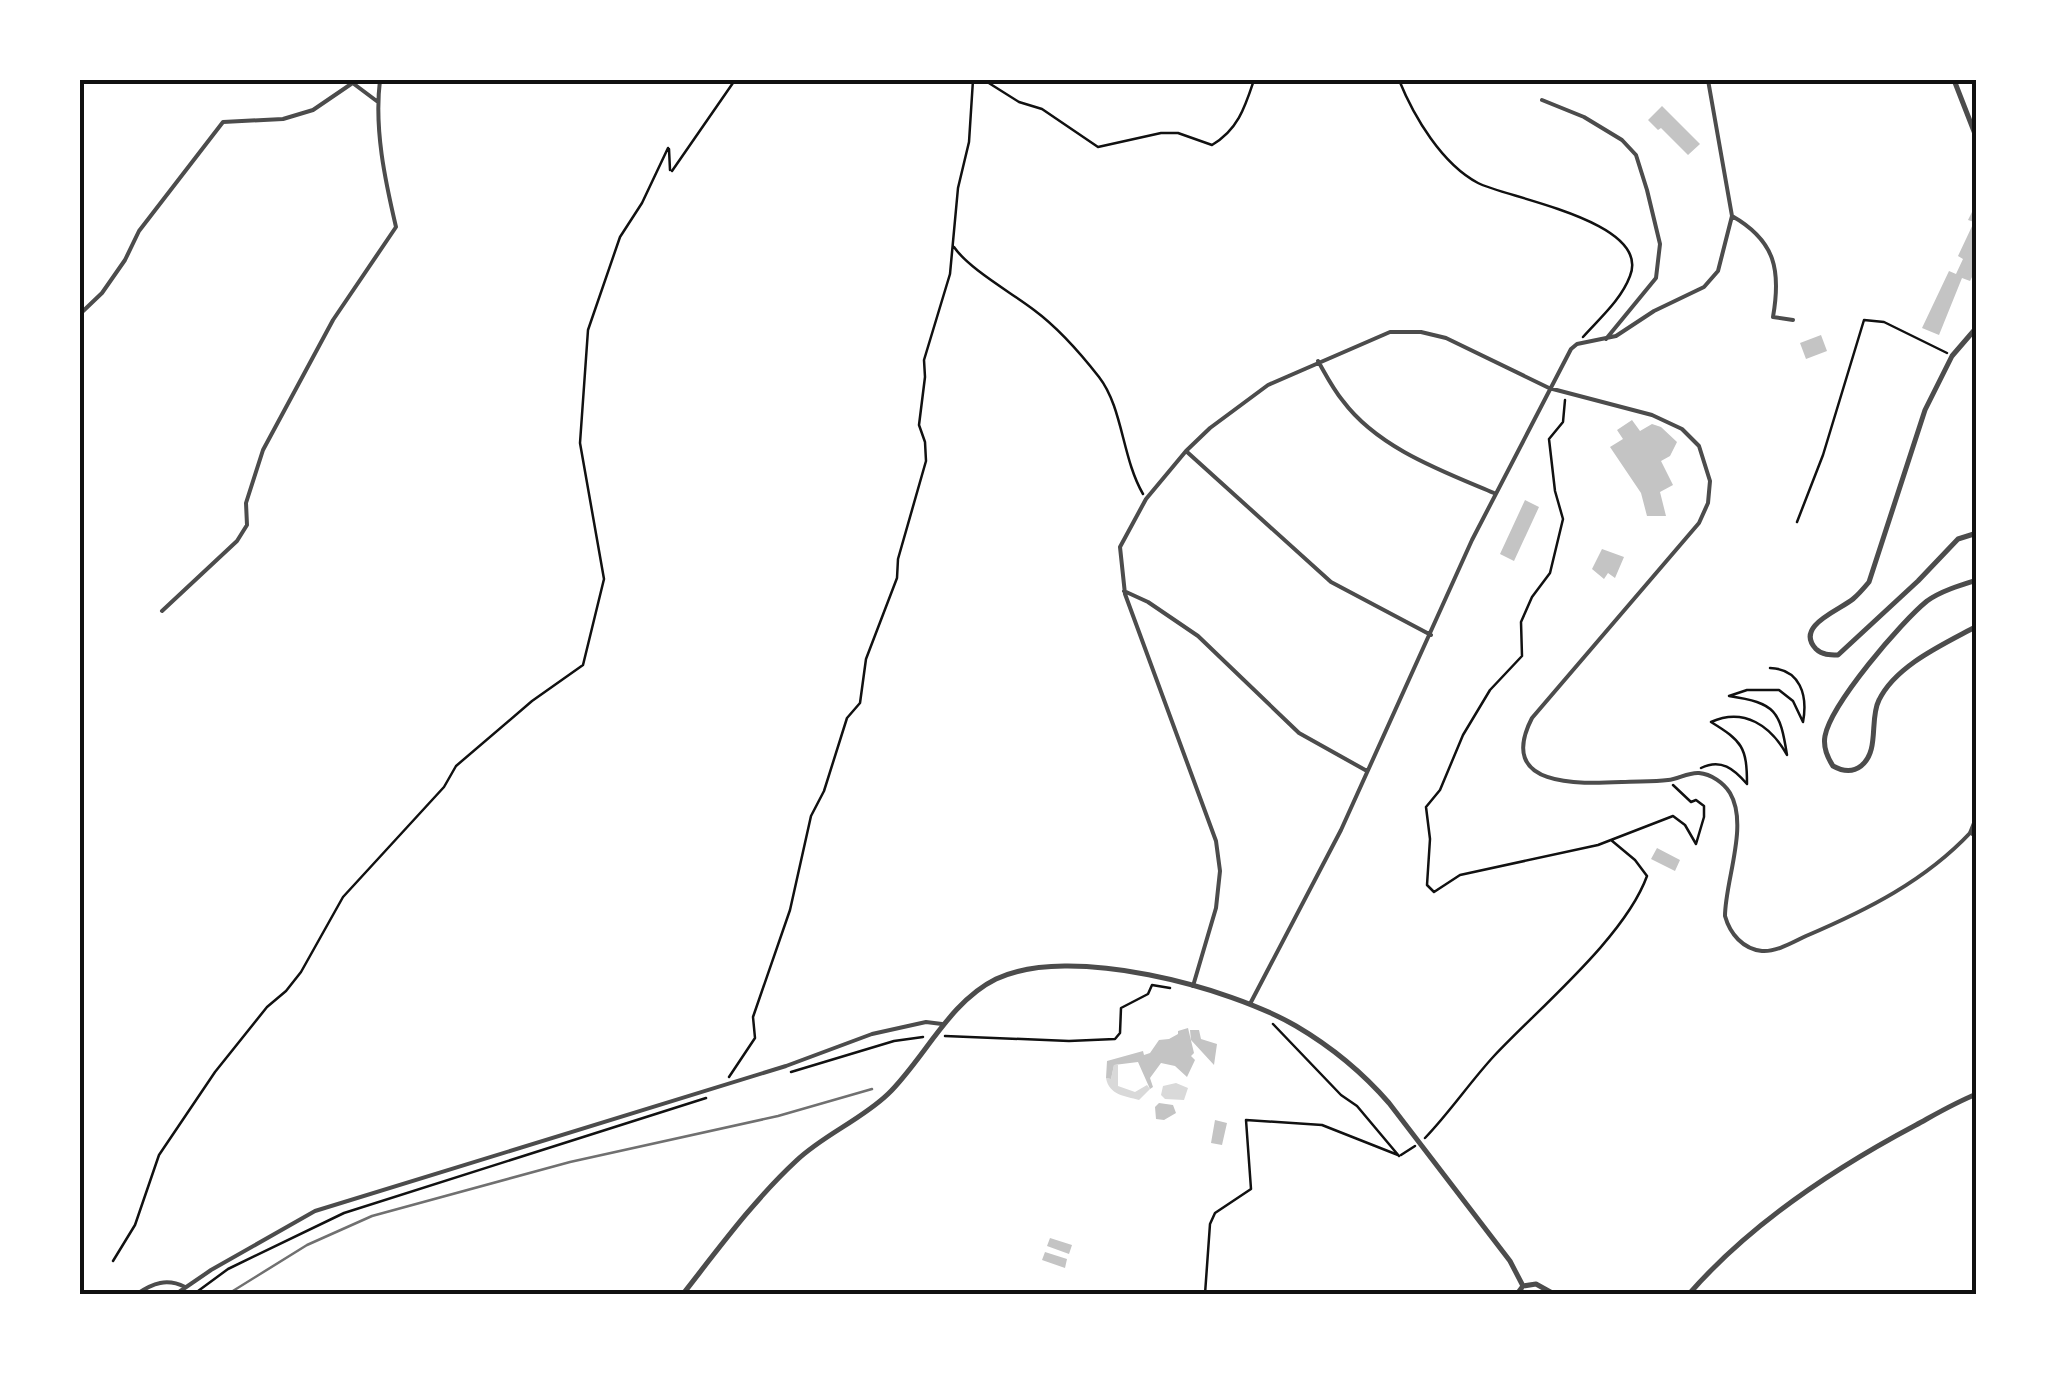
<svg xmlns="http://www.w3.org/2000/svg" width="2057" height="1374" font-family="Literata,serif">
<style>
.water{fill:#d9d9d9}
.building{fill:#c4c4c4}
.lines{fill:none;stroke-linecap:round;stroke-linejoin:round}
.path{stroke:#111;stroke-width:2.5}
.minor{stroke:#4c4c4c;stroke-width:4}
.tertiary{stroke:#4c4c4c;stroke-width:5}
.rail{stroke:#707070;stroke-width:2.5}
.neatline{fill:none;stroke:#111;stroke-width:4}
</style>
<rect width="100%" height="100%" fill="#fff"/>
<path class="water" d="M1114,1065h4v21l17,6 12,-7 3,4 -11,11c-14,-4 -30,-5 -33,-22l5,1z
M1176,1083l12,5 -4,12 -19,-1 -4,-4 2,-9z"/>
<path class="building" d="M1662,106l38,38 -12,11 -27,-27 -3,2 -10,-10z
M1977,202v65l-7,14 -8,-3 -23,57 -17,-7 27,-57 7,3 7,-15 -5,-3 16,-34 -6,-2z
M1821,335l6,16 -21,8 -6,-16z
M1632,420l8,11 12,-7 9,3 16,15 -7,14 -9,5 12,24 -13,7 6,24h-19l-6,-23 -31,-46 13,-8 -6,-9z
M1525,500l14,7 -25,54 -14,-7z
M1602,549l22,8 -9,21 -7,-5 -4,6 -12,-10z
M1657,848l23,12 -5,11 -24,-12z
M1188,1028l6,25 -3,3 4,4 -8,17 -12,-11 -14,-3 -11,15 3,9 -3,2 -12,-27 -24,3 -3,14 -5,-1 1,-17 36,-10 1,4 6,-2 9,-13 10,-1 9,-5v-3z
M1190,1030h9l2,9 16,5 -3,21 -23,-25z
M1159,1103l14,2 3,8 -12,7 -8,-1 -1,-12z
M1215,1120l12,3 -5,22 -11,-2z
M1050,1238l22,7 -3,9 -22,-8z
M1045,1252l22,7 -2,9 -23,-8z"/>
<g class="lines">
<path class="path" d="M984,80l35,22 23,7 56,38 63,-14h17l34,12c26,-15 33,-38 42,-65
M1399,80c15,37 43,84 79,103 29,15 174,38 152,93 -9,24 -30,42 -47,61
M669,149l1,21
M672,171l63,-91
M954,247c15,22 58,46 80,63 23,17 47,44 65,67 24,31 23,81 44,117
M1565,400l-2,22 -14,17 6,52 8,28 -13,54 -18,24 -11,25 1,34 -32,34 -27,45 -23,55 -14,17 4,32 -3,46 7,7 26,-17 138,-30 75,-29 12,9 11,19 8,-27v-11l-8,-6 -5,2 -18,-17
M1797,522l26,-67 41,-135 20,2 63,31
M1701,768c20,-10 33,1 46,16 0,-37 -5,-43 -36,-62 33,-15 60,4 76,33 -7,-44 -11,-52 -58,-59l18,-6h32l14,11 10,21c5,-27 -3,-53 -33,-54
M1273,1024l68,71 16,11 42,50
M945,1036l124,5 46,-2 5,-6 1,-25 27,-14 4,-9 18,3
M791,1072l103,-31 29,-4
M729,1077l26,-39 -2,-21 37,-107 21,-94 13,-25 23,-73 13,-15 6,-44 31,-81 1,-19 28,-98 -1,-19 -6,-17 6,-48 -1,-17 26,-86 8,-86 11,-46 4,-62
M1425,1138c25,-26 45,-56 69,-82 46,-49 131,-119 153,-180l-12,-16 -24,-20
M1401,1155l14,-9
M113,1261l22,-36 24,-70 56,-83 52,-65 19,-16 15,-19 42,-75 101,-110 12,-21 76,-65 51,-36 21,-86 -24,-136 8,-113 32,-93 22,-34 26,-55
M194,1294l34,-25 116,-56 362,-115
M1205,1294l5,-70 5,-11 36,-24 -5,-69 76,5 76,30"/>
<path class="minor" d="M354,84l24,18
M1542,100l42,17 38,23 14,15 11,35 13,54 -4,34 -50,61
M1732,216c44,25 49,55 41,101l20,3
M80,314l22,-21 23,-33 14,-29 84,-109 60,-3 30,-9 44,-30
M1318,361c8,14 15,28 25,40 35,47 99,70 151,92
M1186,451l145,131 100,53
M1124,591l24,11 50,34 101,97 68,38
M162,611l75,-70 10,-16 -1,-22 17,-53 70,-130 63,-93c-11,-47 -22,-98 -16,-147
M1193,986l23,-78 4,-37 -4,-30 -91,-247 -5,-47 26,-48 40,-48 24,-23 58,-43 122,-53h31l25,6 103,50 103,27 30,14 17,17 11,35 -2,22 -9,20 -167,195c-36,70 47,66 90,64 15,-1 31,0 46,-2 10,-1 21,-8 31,-7 12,1 25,10 31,20 19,32 -5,88 -5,123 5,18 18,33 37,35 15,1 31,-9 44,-15 61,-26 119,-55 165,-104
M1250,1004l91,-174 131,-290 99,-191 6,-5 39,-8 38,-25 50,-24 14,-16 14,-55 -24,-136
M137,1294c16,-11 30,-16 48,-7
M176,1294l35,-24 104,-59 471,-145 86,-32 54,-12 16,2"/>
<path class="tertiary" d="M1954,80l23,59
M1977,327l-25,29 -27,54 -56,172c-5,6 -10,12 -16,17 -13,11 -59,27 -37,50 6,6 14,6 22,6l80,-74 40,-42 19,-6
M1977,580c-16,5 -36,11 -50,21 -26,21 -96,103 -102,135 -2,11 2,21 8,30 9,5 19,7 28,0 19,-15 8,-47 18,-66 17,-35 65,-56 98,-74
M1977,817l-6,15 6,5
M1523,1286l13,-2 18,10
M683,1294c36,-46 71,-94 113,-133 27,-26 65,-41 92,-67 36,-35 61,-92 108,-115 74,-35 233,8 300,47 34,20 67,47 93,77l121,158 13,25
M1517,1294l6,-8
M1689,1294c62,-71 144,-125 227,-169 20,-11 40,-23 61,-31"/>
<path class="rail" d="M228,1294l79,-49 65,-29 198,-54 208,-46 94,-27"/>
</g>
<rect width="2057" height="1374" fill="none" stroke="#ffffff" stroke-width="165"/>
<rect x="82" y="82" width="1892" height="1210" class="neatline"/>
</svg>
